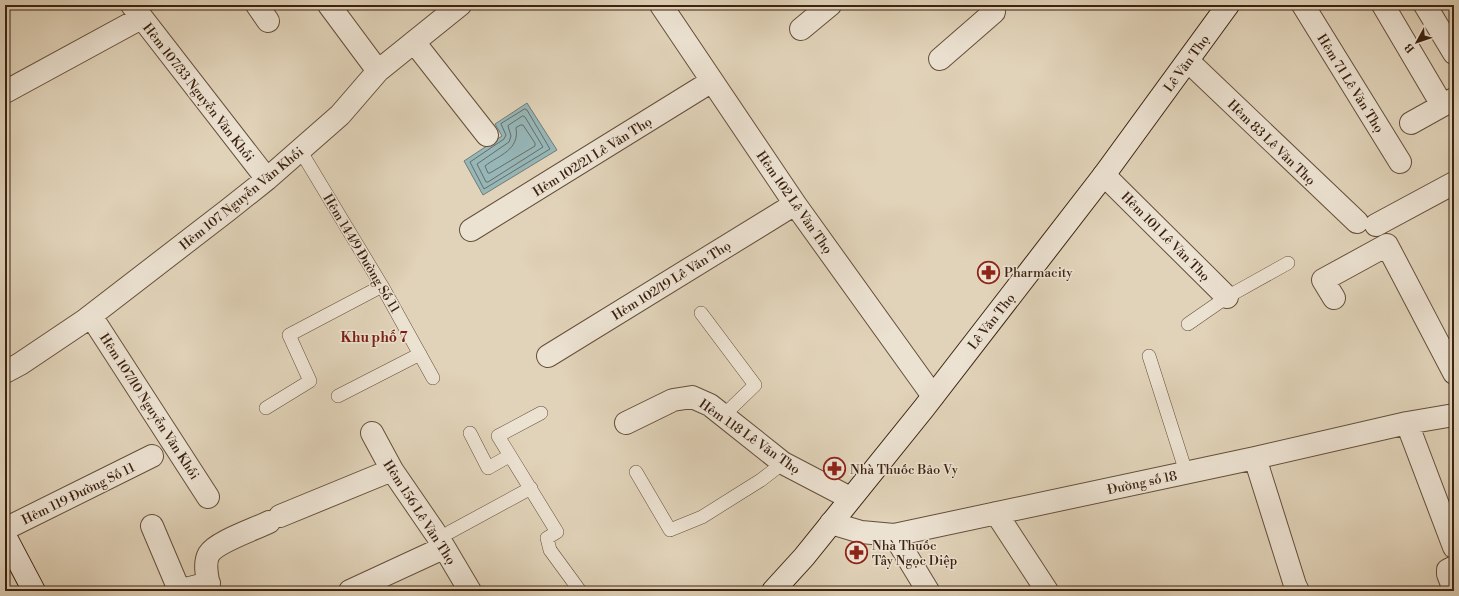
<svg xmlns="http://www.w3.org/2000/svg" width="1459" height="596" font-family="'Libre Bodoni',serif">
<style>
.water{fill:#96b6b7;stroke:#727b75}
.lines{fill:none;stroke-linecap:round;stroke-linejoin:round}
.shore{stroke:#696c64;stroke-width:1}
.lane-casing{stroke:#654f3b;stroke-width:14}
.street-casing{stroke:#654f3b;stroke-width:24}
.secondary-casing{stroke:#3c2311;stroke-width:24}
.lane{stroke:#ece2d2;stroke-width:13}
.street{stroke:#ece2d2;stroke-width:22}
.secondary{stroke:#ece2d2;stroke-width:22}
.labels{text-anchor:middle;stroke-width:3;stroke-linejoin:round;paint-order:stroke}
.street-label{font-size:13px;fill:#3c2311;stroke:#ece2d2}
.poi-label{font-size:13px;fill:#3c2311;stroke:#ece2d2;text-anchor:start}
.neighbourhood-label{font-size:14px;font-weight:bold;fill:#7a1f14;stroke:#ece2d2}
</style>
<rect width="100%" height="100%" fill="#e1d3b9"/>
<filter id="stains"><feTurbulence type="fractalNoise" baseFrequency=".005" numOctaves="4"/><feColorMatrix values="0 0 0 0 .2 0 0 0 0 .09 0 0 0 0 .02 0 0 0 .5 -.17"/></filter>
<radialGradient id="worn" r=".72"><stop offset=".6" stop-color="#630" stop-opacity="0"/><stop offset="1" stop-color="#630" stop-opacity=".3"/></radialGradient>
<path class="water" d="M527,103l30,47 -74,45 -19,-34 38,-25 -7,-12z"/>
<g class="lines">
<path class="shore" d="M525,109l2,1 23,39 -66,40 -14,-27 34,-23 2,-4 -5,-11z
M523,116l2,1 18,30 -55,35h-2l-9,-18 32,-22 2,-6 -3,-10z
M521,125h2l12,18v3l-45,27h-2l-3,-7c14,-11 35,-16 31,-38z"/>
<defs>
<path id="lane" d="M300,150l82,136 51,92
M701,313l54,72 -32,31
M1188,324l39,-27 61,-34
M1149,356l37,116
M338,396l82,-42
M266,408l44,-27 -21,-46 93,-49
M541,413l-43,23 59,96 -10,6 3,12 30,41
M470,433l18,35 21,-12
M636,472l34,58 32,-13 59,-37 22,-17
M450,532l81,-44"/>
<path id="street" d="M132,5l135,174
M257,5l11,16
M329,5l49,66
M661,5l134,199 138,192
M1303,5l97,157
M1383,5l59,100
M1425,5l29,48
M801,29l29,-24
M414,42l73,93
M940,59l54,-47 -5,-7
M1188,61l169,161
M5,92l136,-74
M1411,123l43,-24
M1104,175l123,122
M1376,225l78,-42
M471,230l241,-149
M1334,298l-11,-18 64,-35 67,128
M91,316l117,181
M548,356l247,-152
M5,372l15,-8 64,-43 144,-111 39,-31 73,-64 38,-44 82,-66
M626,423l47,-23 19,-3 18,8 73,58 67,35
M1407,423l47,124
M372,433l20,37 46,67 32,54
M1255,458l40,127 3,6
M996,513l51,78
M280,516l112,-46
M831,523l30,9 33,3 361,-77 152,-35 47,-8
M152,526l25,59 5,5 27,-7
M5,529l147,-73
M894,535l34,56
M1454,567l-6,3v4l6,16
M210,591c-2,-11 -7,-27 -1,-37 7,-12 46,-25 60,-32
M350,591l93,-43"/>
<path id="secondary" d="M5,536l29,55
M773,591l31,-34 120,-149 180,-233 124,-170"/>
</defs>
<use href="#lane" class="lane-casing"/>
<use href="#street" class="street-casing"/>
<use href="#secondary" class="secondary-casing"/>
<use href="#lane" class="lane"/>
<use href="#street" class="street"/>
<use href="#secondary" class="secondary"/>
</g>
<defs>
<symbol id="pharmacy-ring" viewBox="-11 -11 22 22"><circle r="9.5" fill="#ece2d2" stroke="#8f2418" stroke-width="1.5"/><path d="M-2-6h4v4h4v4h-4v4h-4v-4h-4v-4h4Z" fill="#8f2418"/></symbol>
</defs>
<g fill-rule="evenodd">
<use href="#pharmacy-ring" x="976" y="260" width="25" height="25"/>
<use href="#pharmacy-ring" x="822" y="456" width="25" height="25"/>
<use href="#pharmacy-ring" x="844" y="540" width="25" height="25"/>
</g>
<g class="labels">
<g class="street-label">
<text transform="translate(1186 63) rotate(-54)" y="5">Lê Văn Thọ</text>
<text transform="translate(1351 83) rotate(58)" y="5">Hẻm 71 Lê Văn Thọ</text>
<text transform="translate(199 92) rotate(52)" y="5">Hẻm 107/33 Nguyễn Văn Khối</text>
<text transform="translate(1272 142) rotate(44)" y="5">Hẻm 83 Lê Văn Thọ</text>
<text transform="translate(592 156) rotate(-32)" y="5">Hẻm 102/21 Lê Văn Thọ</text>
<text transform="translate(241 198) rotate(-39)" y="5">Hẻm 107 Nguyễn Văn Khối</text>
<text transform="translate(795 202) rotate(55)" y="5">Hẻm 102 Lê Văn Thọ</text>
<text transform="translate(1166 236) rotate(45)" y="5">Hẻm 101 Lê Văn Thọ</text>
<text transform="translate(362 253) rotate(59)" y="5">Hẻm 144/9 Đường Số 11</text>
<text transform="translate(671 280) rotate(-32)" y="5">Hẻm 102/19 Lê Văn Thọ</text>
<text transform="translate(991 321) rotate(-52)" y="5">Lê Văn Thọ</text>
<text transform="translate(150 406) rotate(57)" y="5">Hẻm 107/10 Nguyễn Văn Khối</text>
<text transform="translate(750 436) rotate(35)" y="5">Hẻm 118 Lê Văn Thọ</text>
<text transform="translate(1142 482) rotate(-12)" y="5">Đường số 18</text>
<text transform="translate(78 493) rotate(-26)" y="5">Hẻm 119 Đường Số 11</text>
<text transform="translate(420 512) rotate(57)" y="5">Hẻm 156 Lê Văn Thọ</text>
</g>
<g class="poi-label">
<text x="1004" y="277">Pharmacity</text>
<text x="850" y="474">Nhà Thuốc Bảo Vy</text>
<text x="872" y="550">Nhà Thuốc<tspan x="872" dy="15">Tây Ngọc Diệp</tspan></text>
</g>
<g class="neighbourhood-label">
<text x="374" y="342">Khu phố 7</text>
</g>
</g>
<rect width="1459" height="596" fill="none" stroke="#e1d3b9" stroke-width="20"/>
<rect x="6" y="6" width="1447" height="584" fill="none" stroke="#3c2311" stroke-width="2"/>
<rect x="10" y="10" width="1439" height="576" fill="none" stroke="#3c2311"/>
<g transform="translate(1417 42) rotate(230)" stroke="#ece2d2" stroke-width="3" paint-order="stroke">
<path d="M0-3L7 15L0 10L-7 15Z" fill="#3c2311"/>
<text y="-6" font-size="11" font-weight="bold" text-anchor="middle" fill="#3c2311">B</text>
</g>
<rect width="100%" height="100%" filter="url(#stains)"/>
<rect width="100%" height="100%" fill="url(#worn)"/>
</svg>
